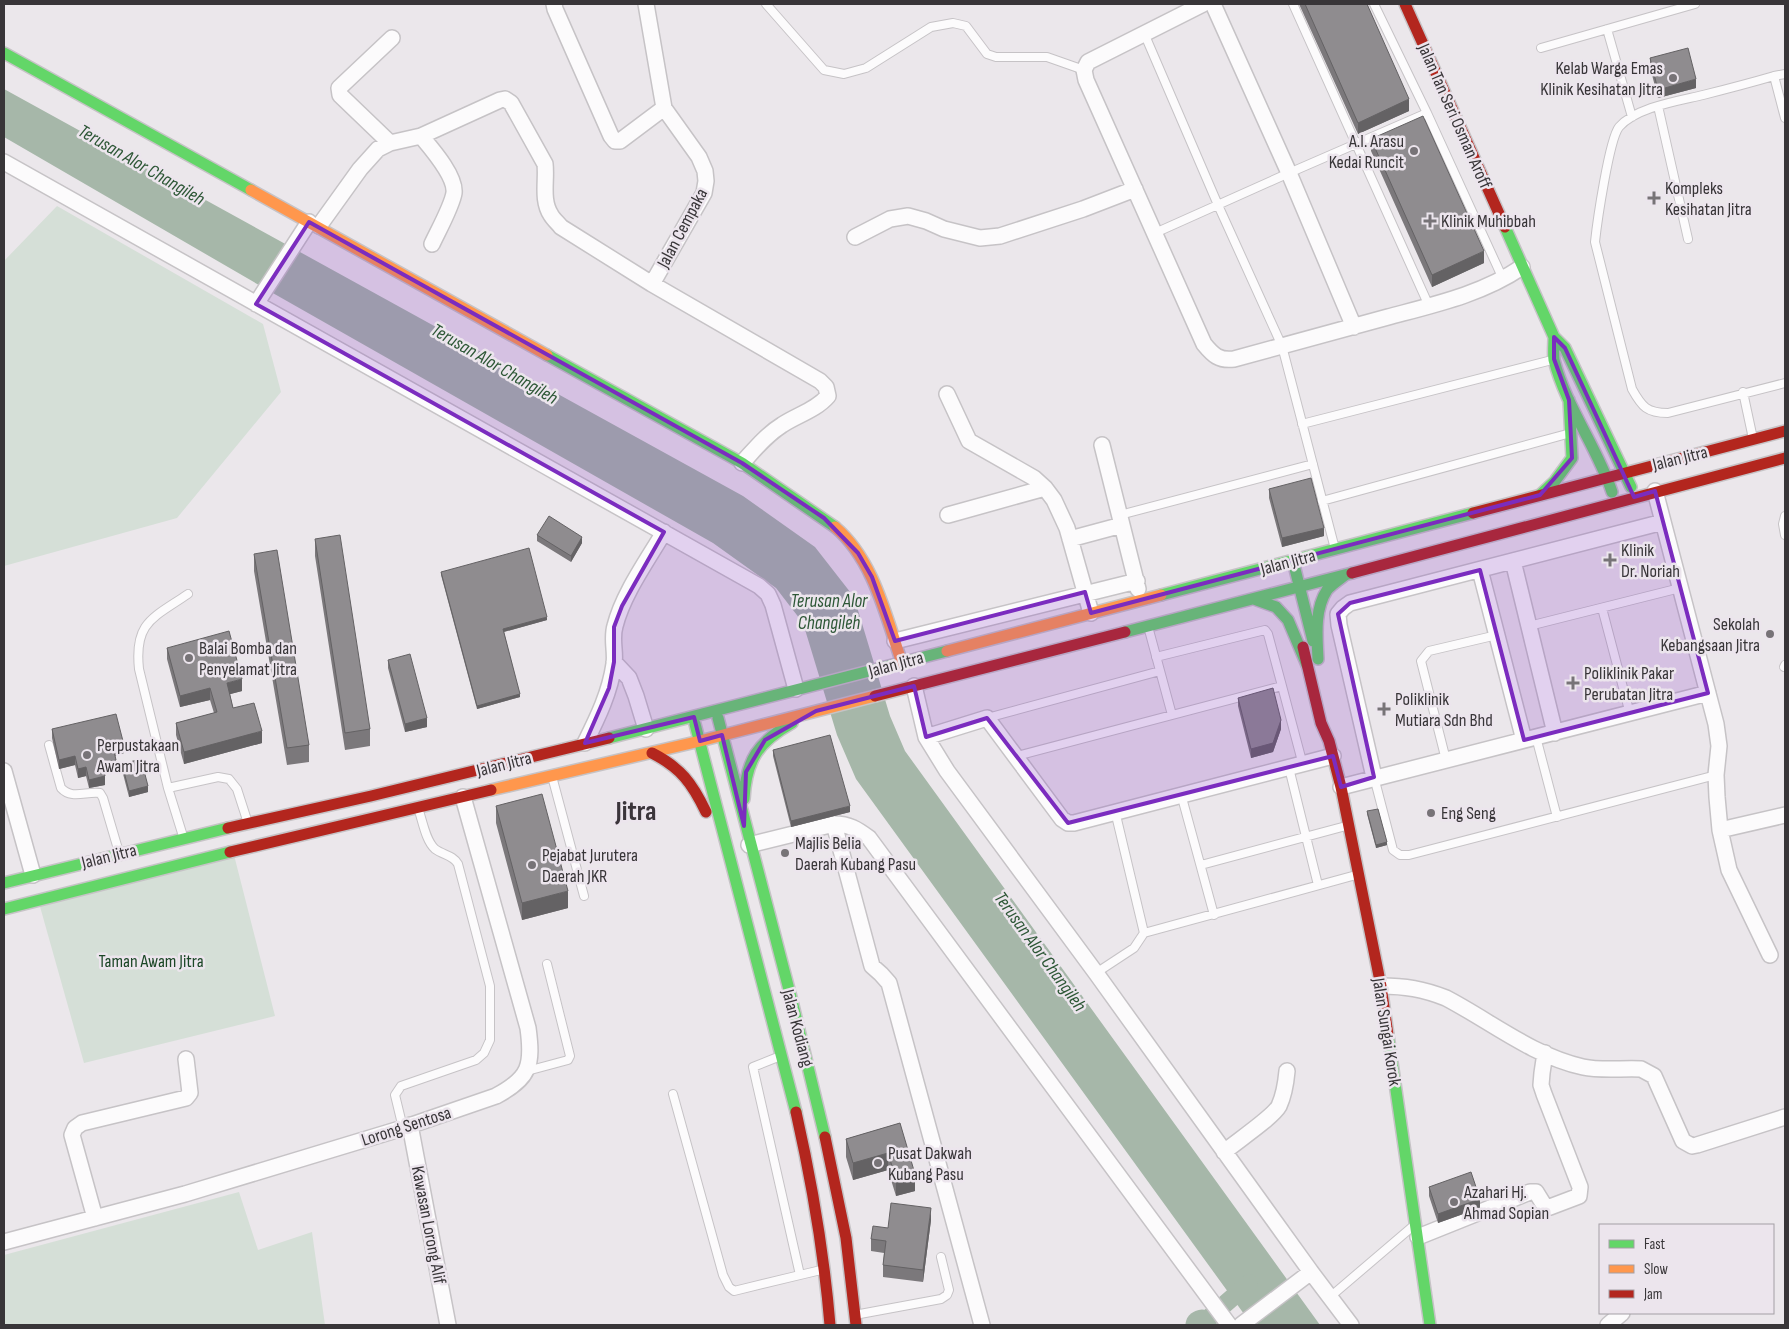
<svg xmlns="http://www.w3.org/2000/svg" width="1789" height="1329" font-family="'Sofia Sans Condensed',sans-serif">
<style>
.green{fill:#d5dfd7}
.water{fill:#a6b7a9}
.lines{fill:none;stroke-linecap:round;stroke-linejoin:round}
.canal{stroke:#a6b7a9;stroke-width:18}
.river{stroke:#a6b7a9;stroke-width:29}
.lane-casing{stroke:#c6c3c6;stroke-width:10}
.street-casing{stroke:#c6c3c6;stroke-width:18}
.fast-casing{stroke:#c6c3c6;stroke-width:14}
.slow-casing{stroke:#c6c3c6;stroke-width:14}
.jam-casing{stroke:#c6c3c6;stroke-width:14}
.lane{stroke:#fcfbfc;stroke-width:8}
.street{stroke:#fcfbfc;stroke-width:15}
.fast{stroke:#63d668;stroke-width:11}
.slow{stroke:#ff974d;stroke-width:11}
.jam{stroke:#b3261e;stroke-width:11}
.wall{fill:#7b787b}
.shaded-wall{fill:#646264}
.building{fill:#8f8c8f;stroke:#646264}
.marked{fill:#7b2cbf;fill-opacity:0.2;stroke:#7b2cbf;stroke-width:4;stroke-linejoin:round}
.poi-dot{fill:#777377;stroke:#ece5ed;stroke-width:2}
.labels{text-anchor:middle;stroke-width:5;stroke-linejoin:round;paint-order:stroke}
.poi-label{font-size:18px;fill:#383538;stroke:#ece5ed;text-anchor:start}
.street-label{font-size:18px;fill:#383538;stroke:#ece5ed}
.park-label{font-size:18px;fill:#1c4727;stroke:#ece5ed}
.water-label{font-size:19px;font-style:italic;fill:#2d5736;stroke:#ece5ed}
.town-label{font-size:28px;font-weight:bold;fill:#3b353b;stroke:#ece5ed}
</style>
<rect width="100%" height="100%" fill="#ebe7eb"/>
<path class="green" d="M57,206l206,118 18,68 -104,126 -173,48v-305z
M234,855l41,161 -191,47 -45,-160z
M239,1192l19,58 54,-18 13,93h-321v-70z"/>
<path class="water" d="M4,89l739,407 72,51 39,50 36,119 15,35 415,574h-68l-396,-546 -19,-44 -34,-112 -27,-35 -63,-45 -442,-251 -267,-155z"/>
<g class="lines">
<path class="canal" d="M1202,1324l47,-41"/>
<path class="river" d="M1200,1325l2,-1"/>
<defs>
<path id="lane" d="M766,4l58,66 20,4 22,-6 65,-41 22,-4 13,3 21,28 9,3h51l37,13
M1293,4l136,302
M1374,4l53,109 76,166
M1607,29l25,88
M1144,33l74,172 64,141 52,199
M1541,48l154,-44
M1774,76l11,-2
M1658,106l30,133
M1785,118l-11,-42c-24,7 -47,13 -71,19 -25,6 -66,12 -84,32 -10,13 -22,96 -24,115l37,147c10,18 15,24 36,24l117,-30
M1155,233l134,-60 138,-60
M1743,392l9,42
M1302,424l250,-64
M1322,501l245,-67
M1120,515l193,-51
M1785,516l-2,8 2,11
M1602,608l28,106
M1529,626l151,-38
M1149,630l23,85
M1784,667l1,-2
M1282,686l21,79
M987,718l173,-47
M1536,737l21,80
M49,745l12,43c11,12 25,3 39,5l3,5 15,51
M1017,756l265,-70 -14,-52 -3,-4 -109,27
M1446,760l-25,-99 8,-10 68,-16
M1289,768l29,117
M1374,777l19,73 7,5h9l307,-80
M553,780l31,116
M168,788l50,-11 11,2 8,10 10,31
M1181,794l33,121
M1115,811l29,122
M182,833l-14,-45 -29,-119c-5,-47 14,-51 49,-75
M1201,865l145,-39
M1096,973l38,-25 10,-15 212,-58
M527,1071l41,-11 2,-4 -23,-92
M673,1094l50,181 6,12 5,4 66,-16 -47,-208 25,-10
M403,1128l-8,-33 6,-9 75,-26 8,-7 6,-13v-54l-32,-122c-5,-9 -15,-9 -23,-15 -9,-8 -12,-26 -16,-38
M800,1275l21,-5
M1330,1297l82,-70
M860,1314l81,-15 6,-4 2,-5 -8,-33"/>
<path id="street" d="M554,4l1,5 56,127 4,5h5l44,-33
M646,4l18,104 35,49 6,14 1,10 -2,12 -52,91
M1203,4l-115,58 -4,8 2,10 118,264c9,11 15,17 30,15 51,-14 102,-28 154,-42 45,-12 95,-23 134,-50
M1213,4l76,169 65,154
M421,136c10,12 35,40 33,57 -2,13 -16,38 -22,51
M390,143l-50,-48 -1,-7 53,-50
M4,162l755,424 9,8 5,11 23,84
M319,226l41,-57 18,-20 12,-6 31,-7 79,-36 5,-1 6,4 34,61c2,16 -4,36 6,51 2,4 7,8 10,12l91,57 168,97 6,6 2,9c-12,14 -31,19 -46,29 -16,10 -27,24 -40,38
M855,237l35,-18 18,-3 18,5 18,8 36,9 20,-2 83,-27 52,-20
M256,304l53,-82
M947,394l22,47 65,37 11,10 9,12 13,28 24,85
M1102,445l36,144
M1655,491l61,233 3,22 -3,29 1,22 3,33 9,40 41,85
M948,515l97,-27
M1070,539l52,-14
M1513,561l42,172
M1480,570l44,170
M895,641l242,-60
M614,662l15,16 7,18 10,33
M914,686l12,51 21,34 149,202 215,299 40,53
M926,737l61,-19 75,101 6,4h6l259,-67
M585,743c13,-26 25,-51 29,-79 2,-12 -3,-25 1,-38 8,-32 32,-65 49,-94
M4,771l29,104
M1374,777l-35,-152 -1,-11 5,-6 7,-5 313,-81
M1341,787l367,-94
M834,824l38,142 9,8 8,9 93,342
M1720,830l65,-15
M749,845l85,-21c15,0 23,5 35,14l360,487
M1381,986c24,0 42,3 65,12 44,23 87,58 137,69 18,4 39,1 58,2l13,7 29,65 9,5 5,-1 88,-28
M410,1125l38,200
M1224,1152c12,-10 49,-35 55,-46 5,-11 7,-24 8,-35
M95,1218l-23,-83 3,-7 7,-5 104,-25 4,-5 -4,-34
M1418,1237l112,-45h6l8,13 6,2 29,-11 1,-9 -36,-93 -3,-9 1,-12 3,-20
M4,1242l181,-48 218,-66 93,-32c34,-18 37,-31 32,-68l-65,-231
M1241,1325l70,-53
M1608,1325l14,-12"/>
<path id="fast" d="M4,53l247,137
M1505,227l49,110 11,11 66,139
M1554,337c0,7 -1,16 0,23 12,47 43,87 58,132
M547,355l195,108 93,64
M1540,495l15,-14 17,-23 -3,-58
M1295,569l18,72
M1161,595l312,-82
M1254,599l22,8 12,13 19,45
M1125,632l227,-59
M1318,659c-1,-22 -4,-49 9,-69 5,-6 12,-10 18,-15
M718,718l74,283 33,136
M695,724l101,388
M609,738l338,-87
M744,799c2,-39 14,-57 48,-76
M4,883l224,-55
M4,909l226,-57
M1388,1035l42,290"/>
<path id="slow" d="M251,190l296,165
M835,527c39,33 51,90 67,136
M947,651l214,-56
M491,790l209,-49 175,-45"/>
<path id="jam" d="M1405,4l100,223
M1473,513l312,-82
M1352,573l433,-115
M1303,647l18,76 8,18 12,46 40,199 7,49
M875,696l250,-64
M652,753c29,15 40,30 54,59
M228,828l143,-32 238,-58
M230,852l261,-62
M796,1112c16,71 28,141 34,213
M825,1137l21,101 10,87"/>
</defs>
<use href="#lane" class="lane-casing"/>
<use href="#street" class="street-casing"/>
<use href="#fast" class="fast-casing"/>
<use href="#slow" class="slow-casing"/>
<use href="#jam" class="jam-casing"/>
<use href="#lane" class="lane"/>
<use href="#street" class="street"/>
<use href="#fast" class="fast"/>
<use href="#slow" class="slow"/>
<use href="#jam" class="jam"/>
</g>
<path class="wall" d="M1299,4h68l42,107 -51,23z
M1650,58l46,30 -38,10 -8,-31z
M1371,139l113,124 -52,24 -61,-136z
M1269,489l55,47 -42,11 -13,-49z
M537,535l45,8 -11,19 -34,-21z
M315,539l55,190v17l-25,4 -30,-194z
M254,554l55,191v17l-22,3 -33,-194z
M441,572l106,48 -43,12 16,65 -43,12 -36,-134z
M167,648l75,43 -12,3 3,14 29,35 -78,21 -8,-29v-12l38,-10 -4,-13 -30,7 -13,-48z
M388,660l39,67 -22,5 -17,-64z
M1238,698l43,31 -8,23 -22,6 -13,-52z
M52,729l72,24 -9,3 1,13 -12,3 1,13 -16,3 -3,-12 -8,2 -3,-13 -16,4 -7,-31z
M773,750l77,62 -59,15 -18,-71z
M122,764l26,28 -19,5 -7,-27z
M496,806l72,102 -46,12 -26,-97z
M1367,811l20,34 -11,3 -9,-34z
M900,1123l15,68 -19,5 -8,-26 -35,10 -7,-23v-18z
M1429,1187l51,21 -42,15 -9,-27z
M931,1220l-8,62 -40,-5v-12l1,-12 -13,-2v-12z"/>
<path class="shaded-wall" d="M1696,79v9l-38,10v-8z
M1409,99v12l-51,23v-11z
M1484,251v12l-52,24v-12z
M1324,528v8l-42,11v-9z
M582,537v6l-11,19v-6z
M547,617v3l-44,12v-3z
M242,679v12l-15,4v-12z
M210,688v12l-30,7v-11z
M520,694v3l-43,12v-3z
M427,718v9l-22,5v-8z
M1281,720v9l-8,23 -22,6v-9z
M262,731v12l-78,21v-12z
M124,745v8l-11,3v-9z
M75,756v9l-16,4v-9z
M116,760v9l-14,3v-9z
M86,767v9l-8,2v-9z
M105,776v9l-16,3v-8z
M148,786v6l-19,5v-6z
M850,806v6l-59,15v-6z
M4,807h1v12h-1z
M1387,842v3l-11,3v-3z
M568,891v17l-46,12v-17z
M888,1153v17l-35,10v-17z
M915,1174v17l-19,5v-17z
M1480,1199v9l-42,15v-9z
M931,1208v12l-8,62v-12z"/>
<path class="building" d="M1305,4h62l42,95 -51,24z
M1688,48l8,31 -38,11 -8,-32z
M1423,116l61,135 -52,24 -61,-136z
M1311,478l13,50 -42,10 -13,-49z
M549,516l33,21 -11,19 -34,-21z
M340,535l30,194 -25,4 -30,-194z
M529,548l18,69 -44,12 17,65 -43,12 -36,-134z
M277,550l32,195 -22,3 -33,-194z
M229,631l13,48 -15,4 6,25 21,-5 8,28 -78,21 -8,-29 41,-11 -7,-24 -30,8 -13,-48z
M410,654l17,64 -22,6 -17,-64z
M1273,688l8,32 -8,23 -22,6 -13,-51z
M116,714l8,31 -11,2 3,13 -14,3 3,13 -16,4 -3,-13 -8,2 -3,-13 -16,4 -7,-31z
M830,735l20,71 -59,15 -18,-71z
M141,759l7,27 -19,5 -7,-27z
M542,794l26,97 -46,12 -26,-97z
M1378,809l9,33 -11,3 -9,-34z
M900,1123l15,51 -19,5 -8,-26 -35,10 -7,-24z
M1471,1172l9,27 -42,15 -9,-27z
M891,1203l40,5 -8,62 -40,-5 3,-24 -15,-2 2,-13 15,2z"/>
<path class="marked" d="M309,222l433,241 82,55 34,35 14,24 23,64 190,-49 6,21 449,-118 32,-37 -3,-58 -15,-41v-22l11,11 69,149 21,-6 53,202 -184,47 -44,-170 -130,33 -12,11 36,163 -33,10 -8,-31 -265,67 -81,-105 -61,19 -12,-51 -98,25 -51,29 -19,32 -2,54 -22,-91 -22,6 -6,-24 -109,26 24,-55 5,-26v-35l8,-21 42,-74 -408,-228z"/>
<g class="poi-dot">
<circle cx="1673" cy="78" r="5"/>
<circle cx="1414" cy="151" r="5"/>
<path d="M1651.5 190.5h5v5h5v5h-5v5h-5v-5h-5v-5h5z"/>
<path d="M1427.5 213.5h5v5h5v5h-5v5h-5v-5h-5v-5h5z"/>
<path d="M1607.5 552.5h5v5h5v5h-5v5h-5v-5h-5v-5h5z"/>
<circle cx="1770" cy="634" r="5"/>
<circle cx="189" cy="658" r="5"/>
<path d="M1570.5 675.5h5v5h5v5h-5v5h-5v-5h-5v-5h5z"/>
<path d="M1381.5 701.5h5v5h5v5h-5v5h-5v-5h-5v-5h5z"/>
<circle cx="87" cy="755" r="5"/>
<circle cx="1431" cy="813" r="5"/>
<circle cx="785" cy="853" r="5"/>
<circle cx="532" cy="865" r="5"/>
<circle cx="878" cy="1163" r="5"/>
<circle cx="1454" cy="1202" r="5"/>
</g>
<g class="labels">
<g class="poi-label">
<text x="1663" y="74" text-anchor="end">Kelab Warga Emas<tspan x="1663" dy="21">Klinik Kesihatan Jitra</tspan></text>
<text x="1404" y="147" text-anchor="end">A.I. Arasu<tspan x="1404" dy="21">Kedai Runcit</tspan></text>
<text x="1665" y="194">Kompleks<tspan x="1665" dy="21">Kesihatan Jitra</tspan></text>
<text x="1441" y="227">Klinik Muhibbah</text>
<text x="1621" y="556">Klinik<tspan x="1621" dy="21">Dr. Noriah</tspan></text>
<text x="1760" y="630" text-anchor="end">Sekolah<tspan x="1760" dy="21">Kebangsaan Jitra</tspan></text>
<text x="199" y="654">Balai Bomba dan<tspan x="199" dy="21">Penyelamat Jitra</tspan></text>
<text x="1584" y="679">Poliklinik Pakar<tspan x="1584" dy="21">Perubatan Jitra</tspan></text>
<text x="1395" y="705">Poliklinik<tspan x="1395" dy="21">Mutiara Sdn Bhd</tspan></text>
<text x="97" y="751">Perpustakaan<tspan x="97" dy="21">Awam Jitra</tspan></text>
<text x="1441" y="819">Eng Seng</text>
<text x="795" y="849">Majlis Belia<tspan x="795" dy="21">Daerah Kubang Pasu</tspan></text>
<text x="542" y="861">Pejabat Jurutera<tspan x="542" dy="21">Daerah JKR</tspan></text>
<text x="888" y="1159">Pusat Dakwah<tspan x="888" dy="21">Kubang Pasu</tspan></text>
<text x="1464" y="1198">Azahari Hj.<tspan x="1464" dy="21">Ahmad Sopian</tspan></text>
</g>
<g class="street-label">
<text transform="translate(1455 116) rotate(66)" y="6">Jalan Tan Seri Osman Aroff</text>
<text transform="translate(682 228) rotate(-62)" y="6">Jalan Cempaka</text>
<text transform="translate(1680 458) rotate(-14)" y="6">Jalan Jitra</text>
<text transform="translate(1288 562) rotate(-15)" y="6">Jalan Jitra</text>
<text transform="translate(896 664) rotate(-15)" y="6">Jalan Jitra</text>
<text transform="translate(504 764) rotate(-14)" y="6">Jalan Jitra</text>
<text transform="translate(109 856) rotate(-14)" y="6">Jalan Jitra</text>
<text transform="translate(798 1028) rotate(75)" y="6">Jalan Kodiang</text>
<text transform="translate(1387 1032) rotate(81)" y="6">Jalan Sungai Korok</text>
<text transform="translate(406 1126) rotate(-18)" y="6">Lorong Sentosa</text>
<text transform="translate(429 1225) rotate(79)" y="6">Kawasan Lorong Alif</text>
</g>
<g class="park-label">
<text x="151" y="967">Taman Awam Jitra</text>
</g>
<g class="water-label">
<text transform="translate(142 164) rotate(30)" y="7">Terusan Alor Changileh</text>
<text transform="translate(495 363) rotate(30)" y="7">Terusan Alor Changileh</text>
<text x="829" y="607">Terusan Alor<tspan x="829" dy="22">Changileh</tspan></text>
<text transform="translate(1041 951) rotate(54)" y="7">Terusan Alor Changileh</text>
</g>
<g class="town-label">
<text x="636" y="820">Jitra</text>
</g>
</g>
<rect width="1789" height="1329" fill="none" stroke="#383538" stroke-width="10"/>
<rect x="1599" y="1224" width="175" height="90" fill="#ece5ed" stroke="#a49fa5"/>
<rect x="1609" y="1240" width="25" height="8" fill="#63d668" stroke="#a49fa5"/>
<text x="1644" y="1249" font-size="15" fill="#383538">Fast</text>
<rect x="1609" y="1265" width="25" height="8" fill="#ff974d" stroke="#a49fa5"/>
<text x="1644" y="1274" font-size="15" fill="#383538">Slow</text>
<rect x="1609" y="1290" width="25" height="8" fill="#b3261e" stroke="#a49fa5"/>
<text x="1644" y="1299" font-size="15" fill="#383538">Jam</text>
</svg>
